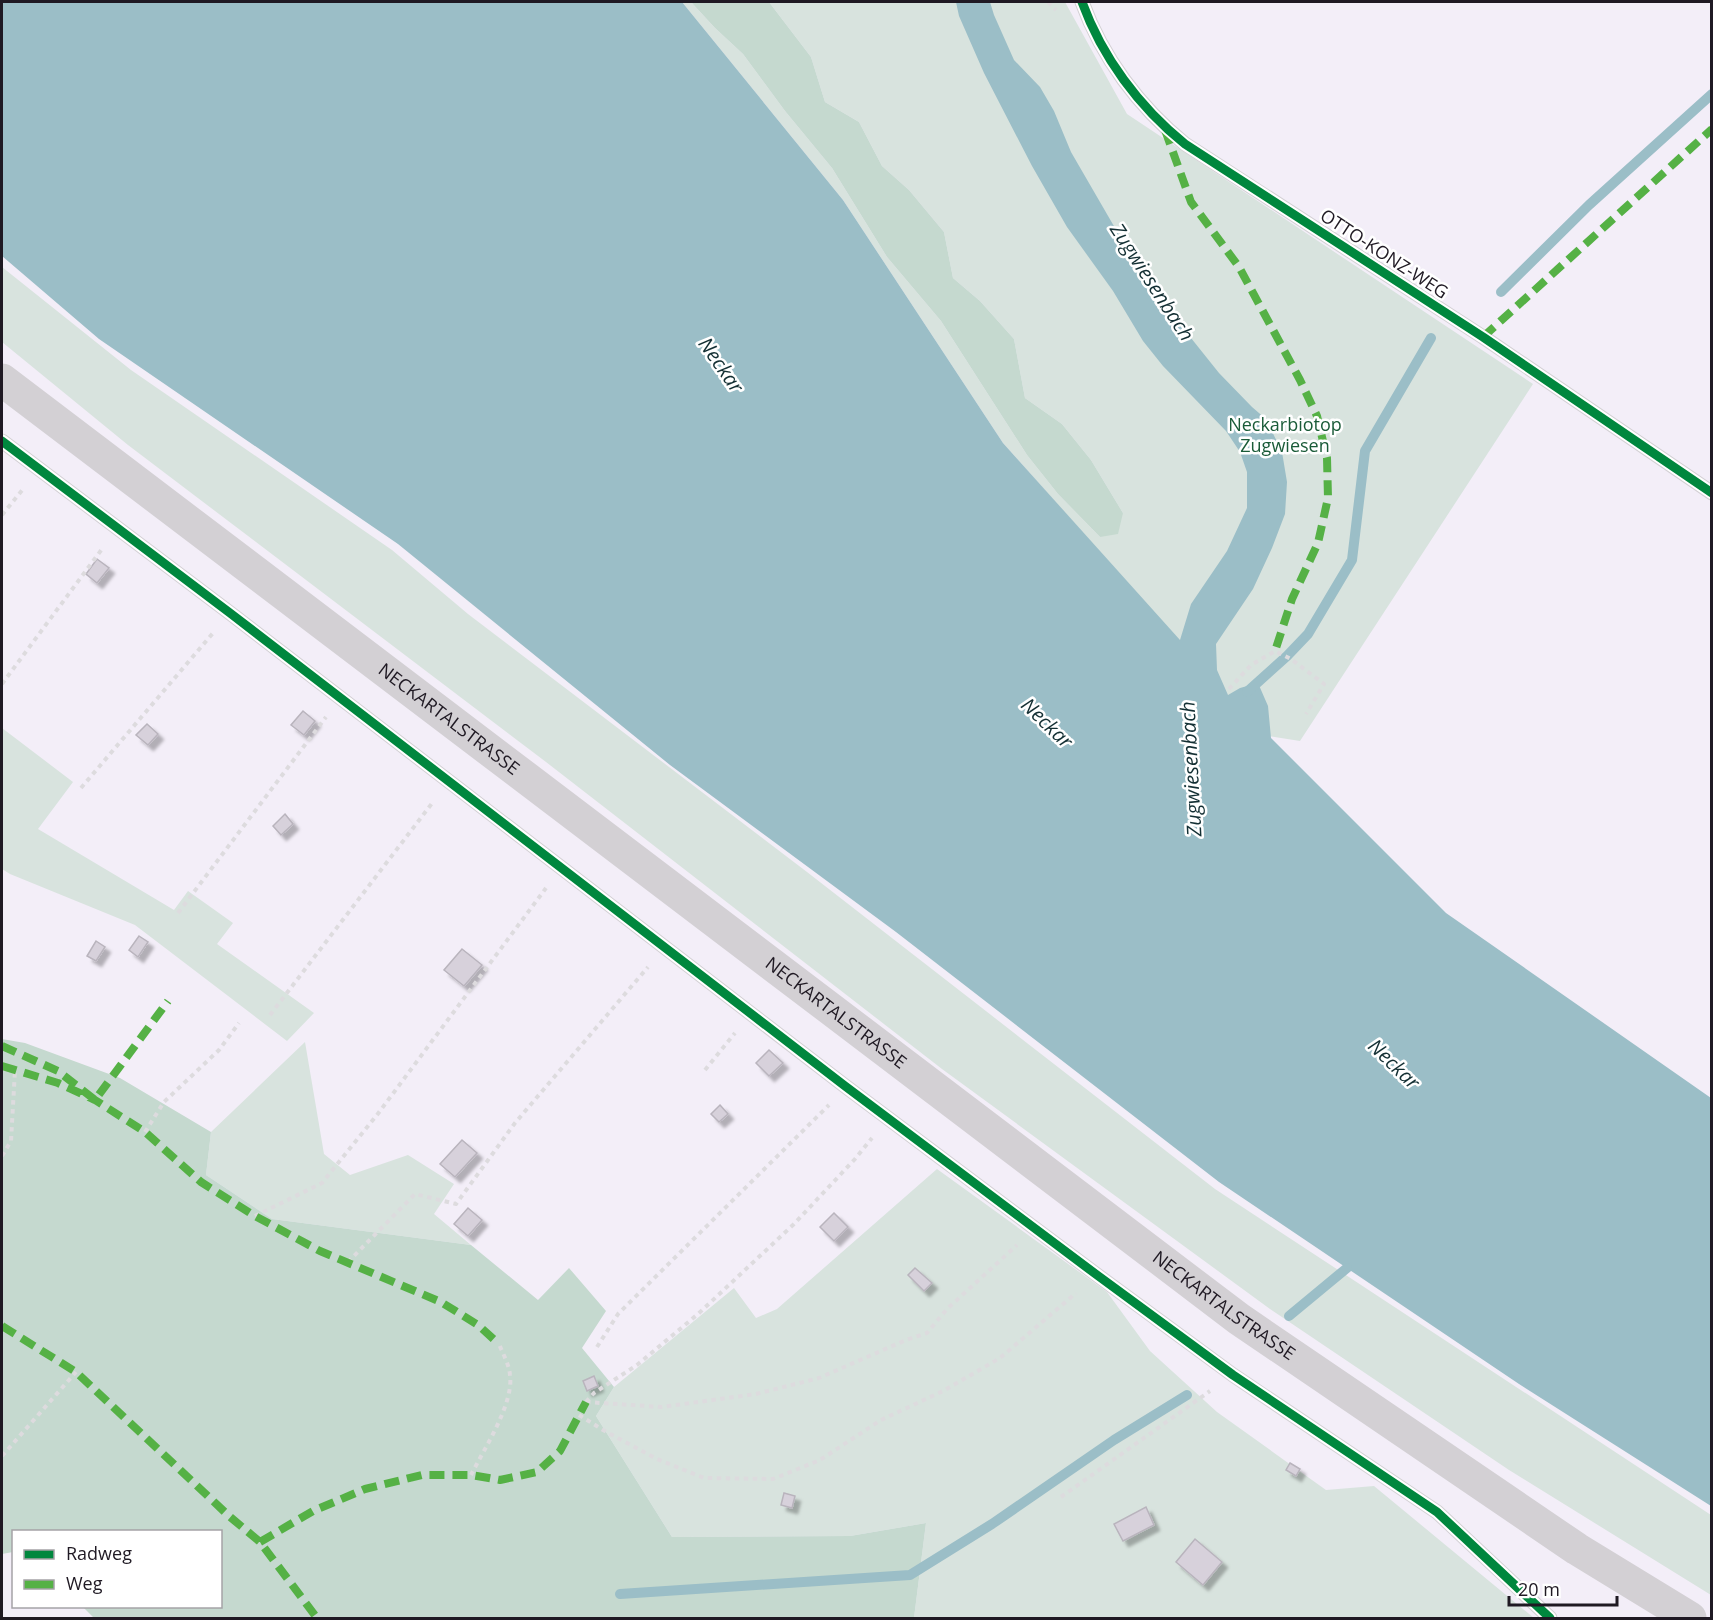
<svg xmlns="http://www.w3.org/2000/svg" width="1713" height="1620" font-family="'Open Sans',sans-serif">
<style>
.green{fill:#d8e3de}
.forest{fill:#c5d9cf}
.water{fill:#9bbec7}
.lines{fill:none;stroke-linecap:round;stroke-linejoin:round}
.stream{stroke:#9bbec7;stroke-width:10}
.building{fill:#d7d1db;stroke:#b9b4bd;stroke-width:1.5;filter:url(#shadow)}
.path{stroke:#dddbde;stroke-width:4;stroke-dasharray:4.5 4.5;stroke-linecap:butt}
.lane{stroke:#d3d0d4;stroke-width:15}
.secondary{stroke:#d3d0d4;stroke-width:33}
.quiet{stroke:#55b145;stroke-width:8;stroke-dasharray:15 8;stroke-linecap:butt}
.cycleway-casing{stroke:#fff;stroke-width:13}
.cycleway{stroke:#00873e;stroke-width:9}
.labels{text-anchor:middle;stroke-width:5;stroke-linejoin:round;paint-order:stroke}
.street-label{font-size:18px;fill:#1f1923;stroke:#fff}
.park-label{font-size:18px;fill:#1a5b38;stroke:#fff}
.water-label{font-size:20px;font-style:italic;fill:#132f33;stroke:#fff}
</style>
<defs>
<filter id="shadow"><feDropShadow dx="5.5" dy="5.5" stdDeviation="1.5" flood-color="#0004"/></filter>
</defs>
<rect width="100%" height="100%" fill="#f3eef8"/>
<path class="green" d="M682,2h9l24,26 28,26 42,57 47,57 55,89 54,64 86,134 31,39 42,43 23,-24 -32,-53 -29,-36 -37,-26 -11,-59 -34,-38 -27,-23 -9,-46 -35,-42 -27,-24 -23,-44 -34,-20 -14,-45 -42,-55h296l62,112 406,270 -233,357 -31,-5 -41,-40 -225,-253 -160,-243z
M2,267l129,103 261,180 76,64 339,258 408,317 496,326v80l-202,-125 -239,-161 -328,-240 -396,-307 -418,-317 -126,-103z
M2,728l71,54 -35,47 136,81 14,-19 45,32 -16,21 97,69 -27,28 -152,-116 -125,-51 -8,-5z
M305,1042l19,112 26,21 58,-20 46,29 -20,30 37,31 -199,-26 -66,-44 5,-43z
M937,1169l170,123 43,59 67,61 109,78 48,-4 160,132h-620l12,-95 -76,13 -178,1 -76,-121 18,-29 120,-99 22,30 21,-9z"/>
<path class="forest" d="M691,2h78l42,55 14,45 34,20 23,44 27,24 35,42 9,46 27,23 34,38 11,59 37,26 29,36 32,53 -5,21 -18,3 -42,-43 -31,-39 -86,-134 -54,-64 -55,-89 -47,-57 -42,-57 -28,-26z
M2,1039l23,4 95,35 91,54 -5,43 66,44 199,26 67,55 31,-32 37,43 -24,37 32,39 -18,29 76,121 178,-1 76,-13 -12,95h-820l-11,-11 137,-1v-74h-206l-1,20 -11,2z"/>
<path class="water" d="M2,2h680l161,198 160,243 177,197 11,-36 36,-53 20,-43v-36l-7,-20 -14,-21 -63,-65 -20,-25 -30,-50 -46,-64 -35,-61 -48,-93 -25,-57 -3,-14h34l4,13 20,45 26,27 14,24 17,41 62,107 38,54 48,60 33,34 14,12 16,33 5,30 -2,32 -13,34 -19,41 -37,55 1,26 11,25 12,-7 18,-5 10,23 3,32 175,175 265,185v408l-192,-122 -300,-202 -323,-250 -226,-167 -272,-221 -299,-205 -97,-83z"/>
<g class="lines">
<path class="stream" d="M1501,292l88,-87 123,-111
M1247,692l40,-36 21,-22 44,-74 13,-109 66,-113
M1289,1316l58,-48
M620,1594l290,-19 82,-51 122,-84 73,-45"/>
</g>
<path class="building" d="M97,559l12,9 -12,15 -11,-9z
M303,711l12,10 -11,14 -13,-10z
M147,724l11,10 -10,11 -12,-10z
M285,814l8,10 -12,11 -8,-9z
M139,936l9,6 -10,15 -9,-7z
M96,941l9,6 -9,14 -9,-5z
M462,949l20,16 -18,21 -20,-16z
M769,1050l14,13 -14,13 -13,-13z
M720,1105l8,9 -9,8 -8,-8z
M462,1140l15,13 -22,24 -15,-13z
M468,1208l14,12 -14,16 -14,-12z
M834,1213l14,14 -14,14 -14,-14z
M915,1268l17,15 -8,8 -16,-16z
M594,1376l4,10 -11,5 -4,-10z
M1290,1463l10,6 -4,7 -10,-6z
M784,1493l11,3 -3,12 -11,-3z
M1146,1507l8,18 -31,16 -9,-17z
M1195,1539l27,23 -19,23 -27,-23z"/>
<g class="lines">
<path class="path" d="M1048,2l8,8
M2,515l22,-27
M2,684l100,-135
M1229,689l22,-24 24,-14 16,8 33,25 -18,30
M81,788l132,-155
M178,913l148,-196
M270,1015l163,-213
M705,1070l30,-37
M145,1132l19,-30 55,-52 20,-27
M2,1156l9,-15 4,-71
M255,1216l67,-33 55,-68 169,-227
M348,1262l67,-68 41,10 59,-81 133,-156
M597,1347l21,-33 211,-209
M586,1402l76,5 94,-13 63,-16 87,-38 21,-7 20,-24 70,-64
M586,1402l8,-9 43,-28 61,-51 96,-90 61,-65 17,-21
M579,1415l24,15 54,29 47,19 69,1 47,-19 61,-40 62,-29 57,-33 76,-65
M2,1456l74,-84
M471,1475c13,-26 43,-71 39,-100 -1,-11 -7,-21 -11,-31
M1061,1497l149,-106"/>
<path class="lane" d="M1082,2c20,55 57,105 103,142l298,193 229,156
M2,441l228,172 615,473 252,189 136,100 204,137 113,106"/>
<path class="secondary" id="s1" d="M2,380l1237,939 338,230 113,69"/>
<path class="quiet" d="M1165,130l26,72 48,65 61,113 17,36 10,42 1,40 -10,45 -26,56 -17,52
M1483,337l229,-208
M2,1046l56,25 37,29 73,-99
M2,1066l56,17 37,17 50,32 56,50 54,34 65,35 121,51 37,23 21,19
M2,1326l74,46 153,144 31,26 57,76
M260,1542l53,-31 52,-22 57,-14h49l29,5 37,-8 23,-21 26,-49"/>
<defs>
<path id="cycleway" d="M1082,2c20,55 57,105 103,142l298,193 229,156
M2,441l228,172 615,473 252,189 136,100 204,137 113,106"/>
</defs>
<use href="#cycleway" class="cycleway-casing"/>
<use href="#cycleway" class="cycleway"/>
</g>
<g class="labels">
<g class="street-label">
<text transform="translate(1384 254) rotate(33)" y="6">OTTO-KONZ-WEG</text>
<text dy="6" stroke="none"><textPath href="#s1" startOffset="561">NECKARTALSTRASSE</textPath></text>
<text dy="6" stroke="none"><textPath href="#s1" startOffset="1047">NECKARTALSTRASSE</textPath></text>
<text dy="6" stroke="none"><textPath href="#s1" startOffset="1533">NECKARTALSTRASSE</textPath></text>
</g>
<g class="park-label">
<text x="1285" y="431">Neckarbiotop<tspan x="1285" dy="21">Zugwiesen</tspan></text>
</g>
<g class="water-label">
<text transform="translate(1152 282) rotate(57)" y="7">Zugwiesenbach</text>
<text transform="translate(721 365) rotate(55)" y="7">Neckar</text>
<text transform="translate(1047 723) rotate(44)" y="7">Neckar</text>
<text transform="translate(1191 769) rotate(-93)" y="7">Zugwiesenbach</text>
<text transform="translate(1394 1064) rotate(44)" y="7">Neckar</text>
</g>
</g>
<rect width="1713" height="1620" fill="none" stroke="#1f1923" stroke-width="6"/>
<rect x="12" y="1530" width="210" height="78" fill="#ffffff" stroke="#a5a3a7" stroke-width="1.5"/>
<rect x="24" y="1550" width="30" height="9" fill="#00873e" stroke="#a5a3a7" stroke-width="1.5"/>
<text x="66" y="1560" font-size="18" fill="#1f1923">Radweg</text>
<rect x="24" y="1580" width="30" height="9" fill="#55b145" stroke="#a5a3a7" stroke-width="1.5"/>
<text x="66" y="1590" font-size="18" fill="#1f1923">Weg</text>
<path d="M1509 1596v9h108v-9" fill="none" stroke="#1f1923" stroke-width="3"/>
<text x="1518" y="1596" font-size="18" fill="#1f1923" stroke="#ffffff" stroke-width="4.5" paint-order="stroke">20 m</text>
</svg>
